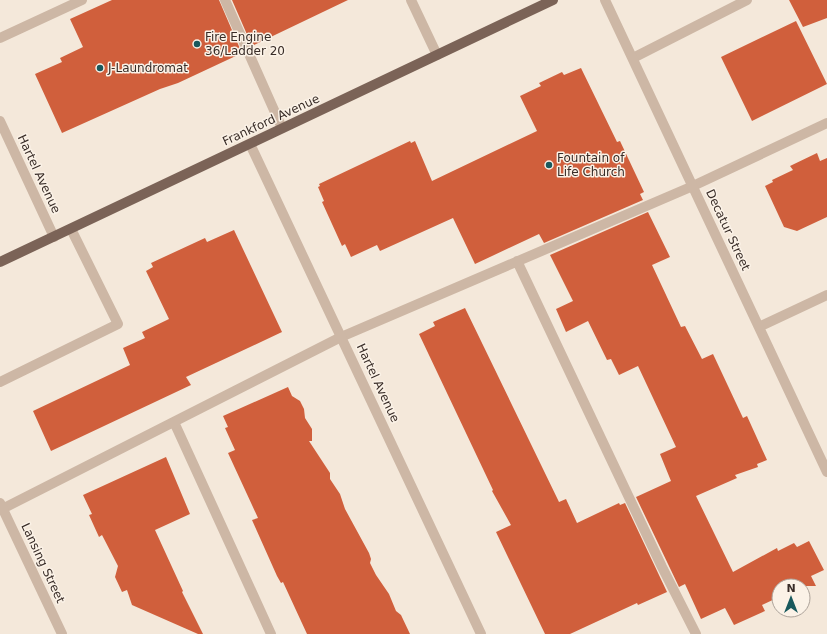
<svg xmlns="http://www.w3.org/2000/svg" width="827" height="634" font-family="'DejaVu Sans',sans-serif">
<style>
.building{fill:#d05f3c}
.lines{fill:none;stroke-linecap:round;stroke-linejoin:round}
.lane{stroke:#cdb7a5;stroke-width:10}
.street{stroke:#cdb7a5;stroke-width:10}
.primary{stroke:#7b6357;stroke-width:10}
.poi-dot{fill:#19595d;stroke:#fbf2e7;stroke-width:1.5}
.labels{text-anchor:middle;stroke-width:3;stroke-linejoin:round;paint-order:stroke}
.poi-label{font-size:12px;fill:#382c27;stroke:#fbf2e7;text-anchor:start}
.street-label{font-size:12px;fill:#382c27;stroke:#fbf2e7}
</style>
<rect width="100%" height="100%" fill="#f4e8da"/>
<path class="building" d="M112,0h107l22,51h-2l1,3 -62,29 -18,6 -98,44 -27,-59 27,-12 -2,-4 23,-11 -13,-28z
M232,0h116l-96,46z
M789,0h38v18l-24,9z
M796,21l31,63 -75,37 -31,-64z
M581,68l36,74 3,-1 24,51 -4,2 3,6 -99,43 -5,-9 -64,30 -22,-46 -73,33 -3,-6 -26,12 -6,-13 -3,2 -20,-44 2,-1 -6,-14 2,-1 -1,-2 91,-43 1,2 4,-2 17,40 105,-50 -17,-35 21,-10 -2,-3 23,-11 2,3z
M817,153l3,8 7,-3v59l-30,14 -13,-4 -19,-41 8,-4 -1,-2 21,-10 -3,-4z
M648,212l22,45 -18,8 29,62 4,-1 17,33 11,-5 30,64 4,-2 20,44 -10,4 1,3 -23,8 2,3 -41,18 37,76 44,-24 1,3 16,-8 3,4 12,-6 15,29 -13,6 5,10h-37v11l-17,8 3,6 -31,14 -9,-17 -24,11 -16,-35 -6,3 -43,-90 35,-16 -11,-27 16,-7 -38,-81 -19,9 -8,-16 -4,1 -19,-39 -22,11 -10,-23 17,-8 -23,-46z
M234,230l48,102 -96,45 5,8 -140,66 -18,-40 97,-46 -7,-17 22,-10 -3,-6 27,-13 -23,-48 7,-4 -2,-4 54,-25 2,4z
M465,308l94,194 7,-3 11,24 42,-20 1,2 5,-2 42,89 -29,13 -1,-2 -67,31h-25l-49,-102 15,-7 -19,-34 1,-1 -74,-156 16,-8 -2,-4z
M288,387l4,9 8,5 4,8 1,9 7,11v12h-3l21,32v6l10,15 5,15 24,44 2,6 -1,4 6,12 13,19 7,17 5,4 9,19h-103l-24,-52 -2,1 -4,-7 -25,-56 6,-2 -30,-65 7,-3 -10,-22 3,-1 -5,-11z
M166,457l24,57 -35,16 28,61 -1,1 21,42h-5l-66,-29 -5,-15 -5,2 -7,-15 3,-11 -16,-31 -3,2 -10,-22 3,-1 -9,-19z"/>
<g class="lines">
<path class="lane" d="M225,0l57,128
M411,0l26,55
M0,38l82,-38
M633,58l114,-58
M517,261l145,306 34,67
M0,382l118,-58 -47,-95
M174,422l97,212
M0,510l341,-173 352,-151 134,-63"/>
<path class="street" d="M605,0l222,472
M0,121l54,116
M250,144l231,490
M759,327l68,-32
M0,503l62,131"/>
<path class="primary" d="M0,262l553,-262"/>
</g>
<g class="poi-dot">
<circle cx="197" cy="44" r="4"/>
<circle cx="100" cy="68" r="4"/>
<circle cx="549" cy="165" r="4"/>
</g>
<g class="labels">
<g class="poi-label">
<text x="205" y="41">Fire Engine<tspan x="205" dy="14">36/Ladder 20</tspan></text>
<text x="108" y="72">J-Laundromat</text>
<text x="557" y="162">Fountain of<tspan x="557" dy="14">Life Church</tspan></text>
</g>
<g class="street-label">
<text transform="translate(271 120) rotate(-25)" y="4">Frankford Avenue</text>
<text transform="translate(39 174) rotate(65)" y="4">Hartel Avenue</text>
<text transform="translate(728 230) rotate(65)" y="4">Decatur Street</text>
<text transform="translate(378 383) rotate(65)" y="4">Hartel Avenue</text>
<text transform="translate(43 563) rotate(65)" y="4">Lansing Street</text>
</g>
</g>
<g transform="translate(791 598)"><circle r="19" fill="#fbf2e7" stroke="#ada39a"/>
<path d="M0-3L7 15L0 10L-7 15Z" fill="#19595d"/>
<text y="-6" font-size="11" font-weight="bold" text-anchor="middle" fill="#382c27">N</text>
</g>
</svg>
